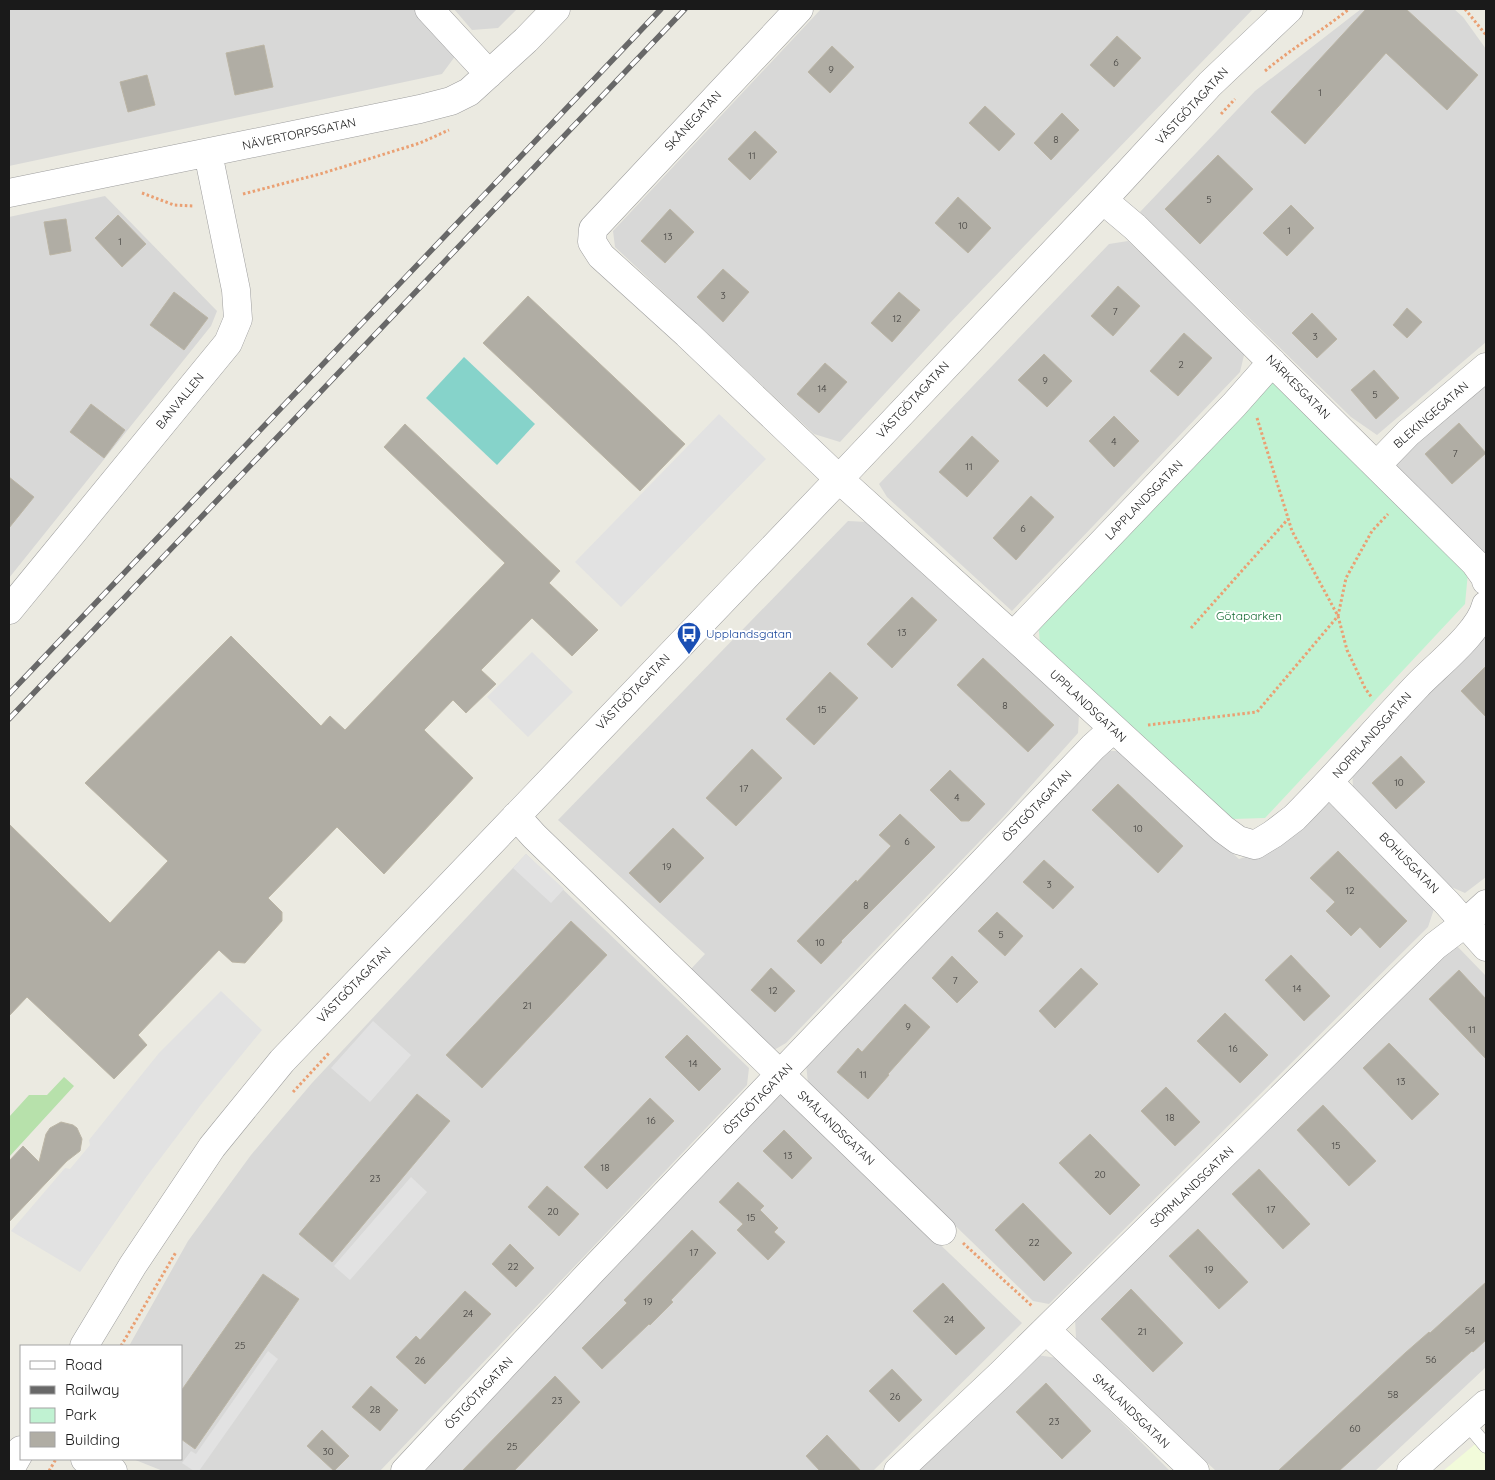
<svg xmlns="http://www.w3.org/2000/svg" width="1495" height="1480" font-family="Quicksand,sans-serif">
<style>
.residential{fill:#d8d8d7}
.education{fill:#f2fbda}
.grass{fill:#b7e1ab}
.park{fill:#c0f2d2}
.pitch{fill:#86d3ca}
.parking{fill:#e2e2e2}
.building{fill:#b0ada4;stroke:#bbb5a5}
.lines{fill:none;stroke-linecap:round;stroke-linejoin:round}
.lane-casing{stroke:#9e9e9e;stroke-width:15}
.street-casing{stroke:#9e9e9e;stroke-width:29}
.path{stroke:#eaa073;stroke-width:3;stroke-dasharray:2.5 2.5;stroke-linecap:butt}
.lane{stroke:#fff;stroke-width:14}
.street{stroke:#fff;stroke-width:28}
.rail-casing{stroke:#686868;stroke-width:5.5}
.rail{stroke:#fff;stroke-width:4;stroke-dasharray:11;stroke-linecap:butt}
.labels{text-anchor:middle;stroke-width:4;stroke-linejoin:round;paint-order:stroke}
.number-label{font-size:10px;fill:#403f3c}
.street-label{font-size:12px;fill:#1a1a1a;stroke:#fff}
.park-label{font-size:12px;fill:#166b34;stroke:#fff}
.transit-label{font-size:12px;fill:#164399;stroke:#fff;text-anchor:start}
</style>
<rect width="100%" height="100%" fill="#ebeae1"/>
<path class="residential" d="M9,9h407l40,46 -14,19 -433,92z
M454,9h63l-19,19 -26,2z
M821,9h432l-305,316 -108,117 -26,-8 -199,-187 -2,-16z
M1361,9h93l9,8 23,32v293l-109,93 -26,-18 -211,-205 115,-121z
M105,196l112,115 -6,15 -202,252v-361z
M1128,241l117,110 -5,21 -228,239 -125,-114 -8,-13 230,-240z
M1486,382v178l-94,-94 19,-20z
M848,521l19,1 212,192 -1,19 -74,83 -218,227 -12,7 -83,-81 14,-15 -147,-134z
M1486,633v244l-21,16 -16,-7 -96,-99 -1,-18z
M1104,751h15l120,108 33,-11 55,-51 107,112 -6,18 -379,377 -16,-3 -225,-218 -2,-19z
M526,854l223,214 -2,17 -367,386h-217l-30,-12h48v-113h-52l59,-105 63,-86 61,-72z
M1455,944l31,32v391l-111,104h-159l-140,-132 -1,-22z
M782,1093l240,230 -149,148h-453z
M1037,1355l20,3 113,113h-253z"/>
<path class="education" d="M1486,1435v36h-43z"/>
<path class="grass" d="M64,1077l10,9 -65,71v-40l20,-22h18z"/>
<path class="park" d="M1272,373l196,199 -3,32 -200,214 -32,1 -193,-176 -2,-22z"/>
<path class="pitch" d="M464,357l71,67 -38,41 -71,-67z"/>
<path class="parking" d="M719,414l47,45 -145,148 -46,-45z
M532,652l41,40 -45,45 -41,-40z
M526,854l38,35 -13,14 -38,-35z
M221,991l41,39 -59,72 -56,74 -67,96 -69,-41 54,-63 5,1 20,-24 -1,-5 70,-87z
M373,1021l38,34 -41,47 -39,-34z
M411,1177l16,15 -77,88 -16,-14z
M268,1351l10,8 -79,112h-5l-12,-8 9,-12 5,3z"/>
<path class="building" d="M1366,9h40l72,66 -31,35 -61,-57 -81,91 -34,-32z
M1117,36l24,22 -27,29 -24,-22z
M264,45l9,42 -38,8 -9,-42z
M832,46l22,21 -24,26 -22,-21z
M147,75l8,30 -27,7 -8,-30z
M985,106l30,28 -16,17 -30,-28z
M1062,113l17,17 -28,30 -17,-17z
M755,131l22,21 -27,28 -22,-21z
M1218,155l35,34 -53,55 -35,-35z
M958,197l33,31 -23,25 -33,-30z
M1291,205l23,23 -27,28 -24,-23z
M670,209l24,23 -29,31 -24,-22z
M118,215l28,29 -24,23 -27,-29z
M66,219l5,32 -21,4 -6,-33z
M723,269l26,23 -26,30 -26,-25z
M1118,286l22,20 -27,30 -22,-20z
M174,292l34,26 -24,32 -34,-25z
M899,292l21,18 -28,32 -21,-19z
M528,296l157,148 -45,47 -157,-148z
M1407,308l15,14 -15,16 -14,-13z
M1312,313l25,26 -20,19 -25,-25z
M1184,333l28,25 -34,38 -28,-25z
M1044,354l28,27 -25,26 -29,-27z
M825,363l22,19 -28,31 -22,-19z
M1374,370l25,28 -23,21 -25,-29z
M91,404l34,26 -21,28 -34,-26z
M1114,416l25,25 -25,26 -25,-26z
M1459,423l27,30 -34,31 -27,-30z
M405,424l155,147 -11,12 49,47 -26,26 -40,-38 -51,52 15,14 -30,29 -13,-13 -29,30 49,48 -89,96 -47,-47 -69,71 14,14v9l-37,42 -13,-1 -13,-12 -81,85 9,10 -33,34 -87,-82 -18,19v-192l101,99 58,-62 -83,-78 146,-147 90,90 9,-10 15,14 160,-167 -121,-116z
M972,436l27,25 -32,36 -28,-25z
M9,477l25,20 -25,31z
M1031,496l23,21 -38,43 -23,-22z
M912,597l25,23 -45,48 -25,-24z
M983,658l71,67 -26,27 -71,-67z
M1486,666v51l-25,-26z
M830,672l28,26 -44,47 -28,-26z
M752,749l30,29 -46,48 -30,-28z
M1401,756l24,26 -29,27 -24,-26z
M950,770l35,34 -16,17h-8l-31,-31z
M1118,784l65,62 -25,27 -66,-63z
M900,814l35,33 -94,94 1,1 -21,22 -24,-23 59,-61 1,2 34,-36 -12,-11z
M673,828l31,30 -44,45 -31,-30z
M1338,851l69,70 -27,27 -20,-21 -9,9 -25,-25 9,-9 -25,-24z
M1044,860l30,27 -21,22 -30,-27z
M997,912l26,24 -18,20 -27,-25z
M571,921l36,34 -125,133 -36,-33z
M1291,955l39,41 -26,25 -39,-41z
M952,956l26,26 -21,21 -25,-25z
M771,968l24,23 -20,21 -24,-22z
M1081,968l17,16 -43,44 -16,-17z
M1459,970l27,29v60l-57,-60z
M905,1004l25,23 -42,47 1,1 -21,24 -31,-27 21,-24 4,4z
M1225,1013l43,42 -28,28 -43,-42z
M687,1035l34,34 -22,22 -34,-34z
M1389,1043l50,51 -27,26 -49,-52z
M1166,1087l34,35 -25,24 -34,-35z
M417,1094l33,27 -118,141 -33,-28z
M650,1098l24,23 -67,68 -23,-22z
M1323,1105l53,56 -27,25 -52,-56z
M61,1122l12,3 4,3 5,11 -2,12 -13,10 -58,61v-61l14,-15 16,16 7,-28 4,-6z
M784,1130l28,28 -20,21 -29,-28z
M1090,1134l50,51 -30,30 -51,-52z
M1259,1169l51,55 -27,25 -51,-55z
M738,1182l26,24 -4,4 18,18 -4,4 11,10 -17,18 -31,-30 6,-6 -24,-22z
M547,1186l32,28 -20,22 -31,-29z
M1023,1203l49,50 -28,28 -49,-51z
M1198,1229l50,53 -29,27 -50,-53z
M692,1230l24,23 -45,47 2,2 -23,23 -1,-1 -47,45 -20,-21 45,-45 -3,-3z
M510,1244l24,24 -18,19 -24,-23z
M263,1274l36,25 -104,150 -14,-10v-48z
M1486,1282v58l-13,12 -1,-1 -133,120h-61l127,-118 24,-21 1,1z
M943,1283l42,45 -29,27 -43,-44z
M1131,1289l52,54 -30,29 -52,-53z
M465,1291l26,23 -66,70 -29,-27 20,-21 4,4z
M892,1369l30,31 -23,22 -30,-31z
M555,1376l25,26 -66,69h-52z
M1046,1383l45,48 -29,28 -46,-47z
M371,1386l27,24 -18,21 -28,-24z
M322,1430l27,26 -15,15 -27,-25z
M827,1435l34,36h-41l-14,-15z"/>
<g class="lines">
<defs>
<path id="lane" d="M1466,1422l20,24"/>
<path id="street" d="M429,9l60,65
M799,9l-206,220 -1,13 9,14 86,78 152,145 174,157 210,193 15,11 17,5 18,-11 21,-16c43,-43 82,-89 123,-132 20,-21 63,-54 69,-81
M9,193c137,-29 274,-55 411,-84l31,-8 18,-9 57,-52 30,-31
M1103,200l32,27 340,336 10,14 1,4
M1377,465l31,-32 78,-66
M9,610l219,-267 10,-24 -2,-29 -28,-137
M1013,636l221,-231 38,-43
M1329,782l118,121 39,44
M516,816l18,20 408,395
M1046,1330l149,141
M84,1346l49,-81 79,-118 70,-86 557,-582 264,-279 107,-116 79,-75
M85,1459l28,12
M9,1471l12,-21
M405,1471l186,-199 502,-525 20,-18
M898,1471l102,-96 435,-429 29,-22 22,-20
M1411,1471l75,-67"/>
</defs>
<use href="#lane" class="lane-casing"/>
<use href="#street" class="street-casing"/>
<path class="path" d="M1465,9l21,26
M1265,71c27,-23 57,-40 84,-62
M1221,114l14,-15
M142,193l32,12 19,1
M243,194l77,-20 100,-31 29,-13
M1257,418l35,113 46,85 9,34 18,38 7,10
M1191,628l97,-109
M1148,725l109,-13 81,-96 8,-38 26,-47 16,-17
M293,1092l37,-40
M963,1243l69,63
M121,1346l55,-94
M49,1471l7,-12"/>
<use href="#lane" class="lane"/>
<use href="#street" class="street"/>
<defs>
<path id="rail" d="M9,694l652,-685
M9,719l676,-710"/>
</defs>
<use href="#rail" class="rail-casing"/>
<use href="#rail" class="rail"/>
</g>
<defs>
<symbol id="bus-pin" viewBox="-11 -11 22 30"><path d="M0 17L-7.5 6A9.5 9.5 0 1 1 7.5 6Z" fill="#1a4fb4" stroke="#fff"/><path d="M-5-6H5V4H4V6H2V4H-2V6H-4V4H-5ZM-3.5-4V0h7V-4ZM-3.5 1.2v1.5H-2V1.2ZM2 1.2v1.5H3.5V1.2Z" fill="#fff"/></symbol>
</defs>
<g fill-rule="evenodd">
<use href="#bus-pin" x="675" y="620" width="28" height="38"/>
</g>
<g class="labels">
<g class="number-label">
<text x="1116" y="66">6</text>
<text x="831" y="73">9</text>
<text x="1320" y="96">1</text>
<text x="1056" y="143">8</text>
<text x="752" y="159">11</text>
<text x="1209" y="203">5</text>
<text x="963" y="229">10</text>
<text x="1289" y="234">1</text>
<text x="668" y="240">13</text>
<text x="120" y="245">1</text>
<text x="723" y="299">3</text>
<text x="1115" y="315">7</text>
<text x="897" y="322">12</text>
<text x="1315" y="340">3</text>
<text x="1181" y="368">2</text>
<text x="1045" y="384">9</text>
<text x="822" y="392">14</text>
<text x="1375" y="398">5</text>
<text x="1114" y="445">4</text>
<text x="1455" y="457">7</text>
<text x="969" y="470">11</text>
<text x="1023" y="532">6</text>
<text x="902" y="636">13</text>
<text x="1005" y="709">8</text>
<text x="822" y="713">15</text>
<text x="1399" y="786">10</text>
<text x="744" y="792">17</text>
<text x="957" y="801">4</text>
<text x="1138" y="832">10</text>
<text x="907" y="845">6</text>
<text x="667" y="870">19</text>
<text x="1049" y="888">3</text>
<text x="1350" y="894">12</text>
<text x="866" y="909">8</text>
<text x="1001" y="938">5</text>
<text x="820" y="946">10</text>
<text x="955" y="984">7</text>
<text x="1297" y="992">14</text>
<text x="773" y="994">12</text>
<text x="527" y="1009">21</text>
<text x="908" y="1030">9</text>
<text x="1472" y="1033">11</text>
<text x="1233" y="1052">16</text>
<text x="693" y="1067">14</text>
<text x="863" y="1078">11</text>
<text x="1401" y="1085">13</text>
<text x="1170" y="1121">18</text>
<text x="651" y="1124">16</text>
<text x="1336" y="1149">15</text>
<text x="788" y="1159">13</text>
<text x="605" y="1171">18</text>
<text x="1100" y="1178">20</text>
<text x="375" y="1182">23</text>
<text x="1271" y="1213">17</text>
<text x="553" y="1215">20</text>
<text x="751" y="1221">15</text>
<text x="1034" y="1246">22</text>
<text x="694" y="1256">17</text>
<text x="513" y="1270">22</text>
<text x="1209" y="1273">19</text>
<text x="648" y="1305">19</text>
<text x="468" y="1317">24</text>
<text x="949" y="1323">24</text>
<text x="1470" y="1334">54</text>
<text x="1142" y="1335">21</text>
<text x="240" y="1349">25</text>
<text x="1431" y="1363">56</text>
<text x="420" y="1364">26</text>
<text x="1393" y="1398">58</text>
<text x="895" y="1400">26</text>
<text x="557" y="1404">23</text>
<text x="375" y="1413">28</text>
<text x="1054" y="1425">23</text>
<text x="1355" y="1432">60</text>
<text x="512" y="1450">25</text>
<text x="328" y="1455">30</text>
</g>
<g class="street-label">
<text transform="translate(1192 106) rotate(-47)" y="4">VÄSTGÖTAGATAN</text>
<text transform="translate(693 121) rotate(-47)" y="4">SKÅNEGATAN</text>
<text transform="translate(299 134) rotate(-12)" y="4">NÄVERTORPSGATAN</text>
<text transform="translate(1298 387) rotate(45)" y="4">NÄRKESGATAN</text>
<text transform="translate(913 400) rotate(-47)" y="4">VÄSTGÖTAGATAN</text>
<text transform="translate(180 401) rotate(-51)" y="4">BANVALLEN</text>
<text transform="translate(1431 415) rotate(-41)" y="4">BLEKINGEGATAN</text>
<text transform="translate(1144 500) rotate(-46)" y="4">LAPPLANDSGATAN</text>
<text transform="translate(633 692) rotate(-46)" y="4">VÄSTGÖTAGATAN</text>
<text transform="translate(1088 706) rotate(43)" y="4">UPPLANDSGATAN</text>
<text transform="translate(1372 735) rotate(-48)" y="4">NORRLANDSGATAN</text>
<text transform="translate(1037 806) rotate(-46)" y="4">ÖSTGÖTAGATAN</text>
<text transform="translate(1409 863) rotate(46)" y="4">BOHUSGATAN</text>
<text transform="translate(354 985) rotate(-46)" y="4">VÄSTGÖTAGATAN</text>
<text transform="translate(758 1099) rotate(-46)" y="4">ÖSTGÖTAGATAN</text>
<text transform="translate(836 1128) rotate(44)" y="4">SMÅLANDSGATAN</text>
<text transform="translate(1192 1187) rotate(-44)" y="4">SÖRMLANDSGATAN</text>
<text transform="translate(479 1393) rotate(-47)" y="4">ÖSTGÖTAGATAN</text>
<text transform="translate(1131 1411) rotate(44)" y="4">SMÅLANDSGATAN</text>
</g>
<g class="park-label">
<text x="1249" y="620">Götaparken</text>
</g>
<g class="transit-label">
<text x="706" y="638">Upplandsgatan</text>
</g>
</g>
<rect width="1495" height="1480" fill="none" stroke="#1a1a1a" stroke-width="20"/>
<rect x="20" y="1345" width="162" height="115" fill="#ffffff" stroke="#a3a3a3"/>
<rect x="30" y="1361" width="25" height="8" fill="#ffffff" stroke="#a3a3a3"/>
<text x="65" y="1370" font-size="15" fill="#1a1a1a">Road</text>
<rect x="30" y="1386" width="25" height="8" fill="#686868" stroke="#a3a3a3"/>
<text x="65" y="1395" font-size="15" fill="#1a1a1a">Railway</text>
<rect x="30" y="1408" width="25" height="15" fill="#c0f2d2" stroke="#a3a3a3"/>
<text x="65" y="1420" font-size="15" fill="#1a1a1a">Park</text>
<rect x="30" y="1432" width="25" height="15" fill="#b0ada4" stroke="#a3a3a3"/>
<text x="65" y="1445" font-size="15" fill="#1a1a1a">Building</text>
</svg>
